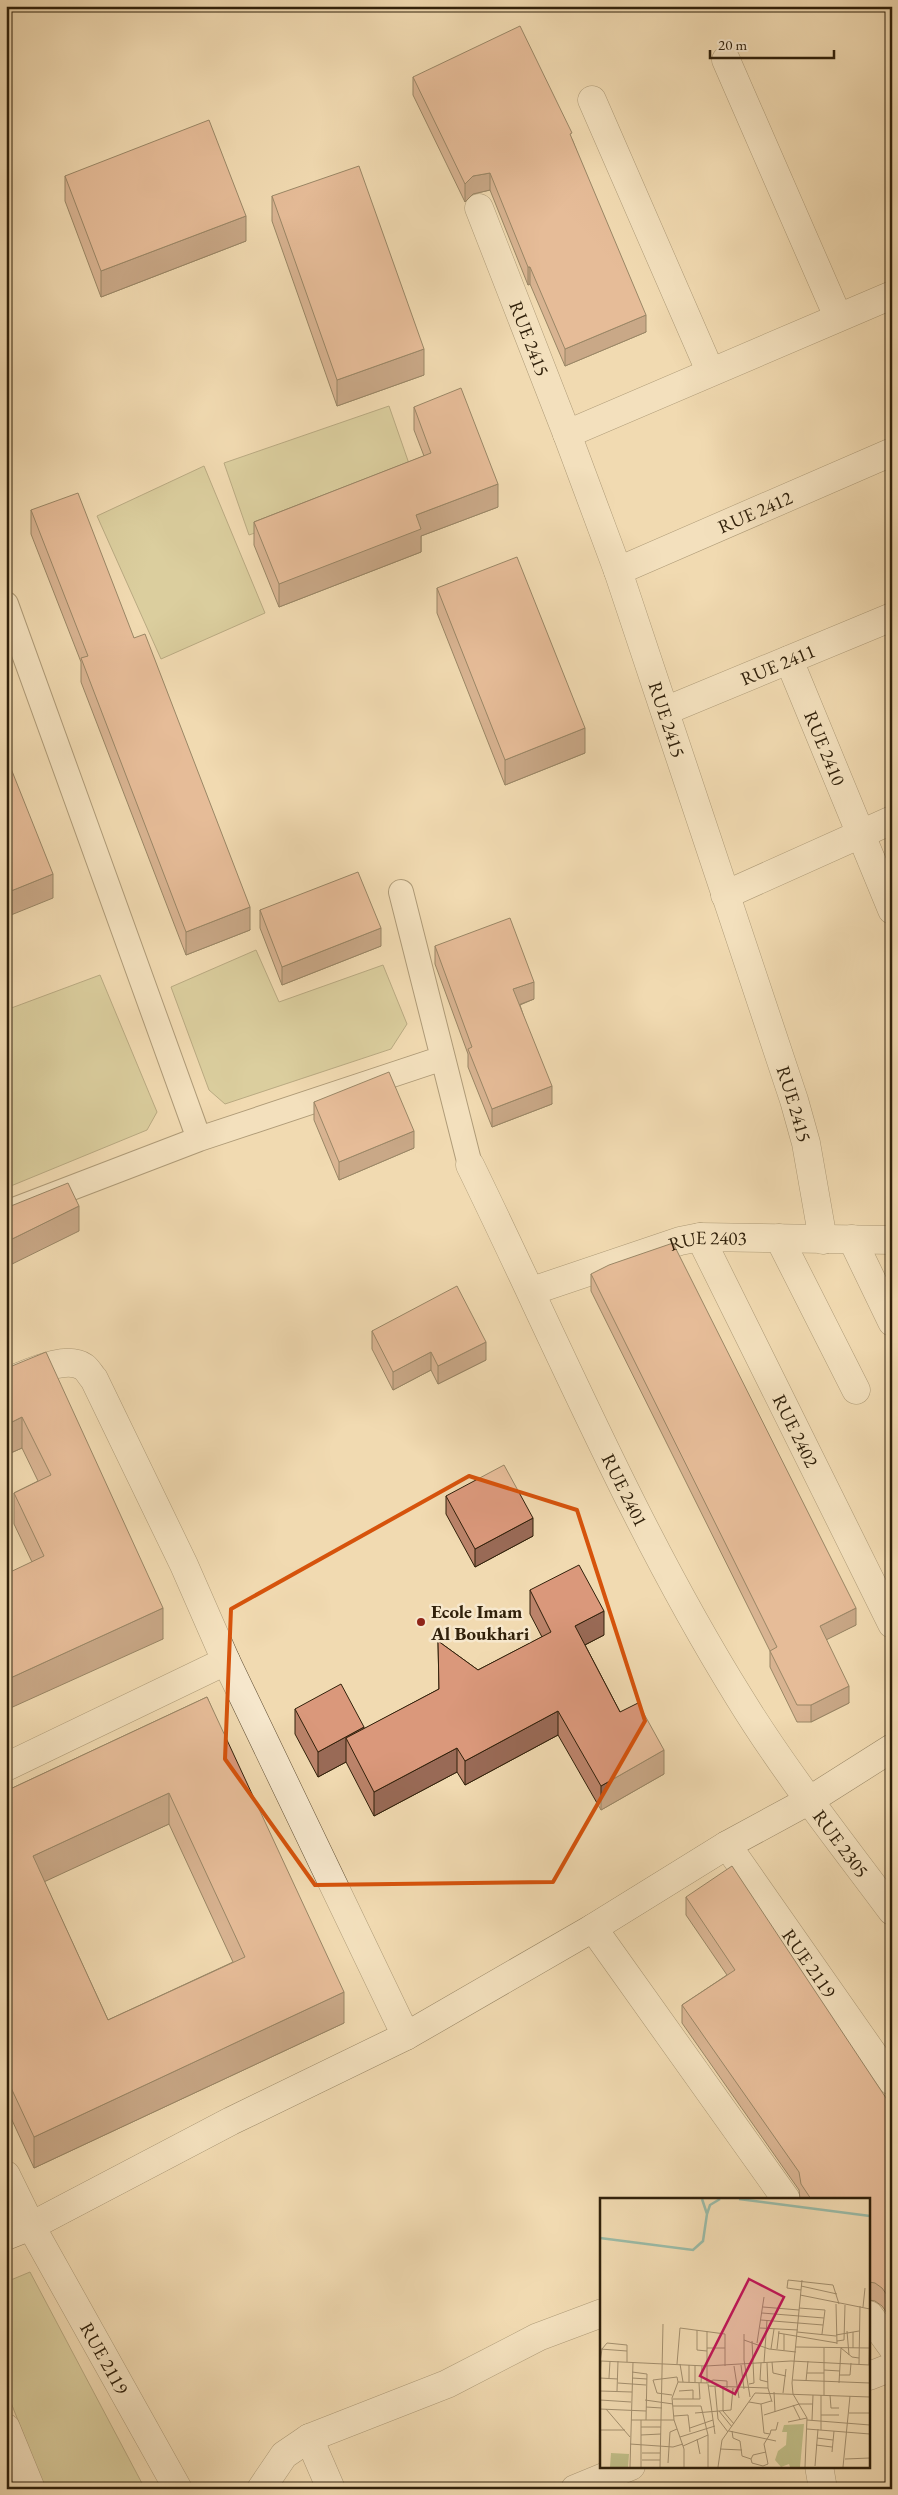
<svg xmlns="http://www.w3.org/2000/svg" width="898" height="2495" font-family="'EB Garamond',serif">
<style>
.green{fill:#c0be88;stroke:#78704a}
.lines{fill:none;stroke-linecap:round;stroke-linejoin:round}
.lane-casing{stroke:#614f34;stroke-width:26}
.street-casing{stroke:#614f34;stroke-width:29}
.secondary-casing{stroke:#31210b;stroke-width:29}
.lane{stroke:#f6e7cc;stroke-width:24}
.street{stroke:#f6e7cc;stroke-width:28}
.secondary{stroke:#f6e7cc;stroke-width:28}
.wall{fill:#bb836a;stroke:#31210b;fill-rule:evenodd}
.shaded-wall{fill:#996a56;stroke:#31210b}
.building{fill:#da987b;stroke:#31210b;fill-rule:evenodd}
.marked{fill:none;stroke:#d6530c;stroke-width:4;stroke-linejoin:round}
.poi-dot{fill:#8f2418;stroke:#f6e7cc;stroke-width:2}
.labels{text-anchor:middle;stroke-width:5;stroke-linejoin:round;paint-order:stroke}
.street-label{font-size:19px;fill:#31210b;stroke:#f6e7cc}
.poi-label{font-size:19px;font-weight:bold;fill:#31210b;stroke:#f6e7cc;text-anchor:start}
.inset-river{fill:none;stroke:#9bbba7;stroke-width:2.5}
.inset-road{fill:none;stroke:#a4906f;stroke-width:1}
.view{fill:#c2185b;fill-opacity:0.15;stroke:#c2185b;stroke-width:2.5}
.inset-edge{fill:none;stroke:#31210b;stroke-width:2.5}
</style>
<rect width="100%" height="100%" fill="#f1dab1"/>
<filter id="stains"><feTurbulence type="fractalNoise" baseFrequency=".004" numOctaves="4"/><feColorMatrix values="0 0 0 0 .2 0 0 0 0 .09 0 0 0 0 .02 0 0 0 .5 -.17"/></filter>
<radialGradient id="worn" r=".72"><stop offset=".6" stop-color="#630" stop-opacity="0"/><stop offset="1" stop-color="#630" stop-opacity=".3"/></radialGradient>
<path class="green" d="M389,406l25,72 -165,57 -25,-72z
M204,466l61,147 -104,46 -64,-143z
M256,950l23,52 104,-37 24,59 -16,25 -166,55 -16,-14 -38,-103z
M100,975l57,137 -10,18 -141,58v-178z
M30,2272l115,217h-100l-39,-99v-108z"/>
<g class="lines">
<defs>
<path id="lane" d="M6,604l193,535
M443,1058l27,107
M6,1213l193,-74 244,-81 -42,-166"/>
<g id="street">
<path d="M726,60l112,257"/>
<path d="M592,100l118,271"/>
<path id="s1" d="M479,208l88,226 51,137 176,529 12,43 17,97"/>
<path d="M567,434l325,-139"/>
<path id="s2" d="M618,571l274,-119"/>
<path id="s3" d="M789,660l103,250"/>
<path id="s4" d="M665,711l227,-94"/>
<path d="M725,895l167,-75"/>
<path id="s5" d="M470,1165c87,178 164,363 269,532 46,75 101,144 153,214"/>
<path id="s6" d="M700,1237l192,387"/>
<path d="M779,1238l77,152"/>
<path d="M852,1239l40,83"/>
<path id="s7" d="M532,1291l148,-50 20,-4 192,3"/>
<path d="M6,1382c20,-7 59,-28 78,-15 4,3 7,9 10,12l90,186 42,96 180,375"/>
<path d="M6,1767l220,-106"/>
<path id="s8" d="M727,1845l165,236"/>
<path d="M593,1928l193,271"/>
<path id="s9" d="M6,2175l25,51 147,263"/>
<path d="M869,2315l23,32"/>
<path d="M869,2376l23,-9"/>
<path d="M6,2428l25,61"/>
<path d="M309,2438l22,51"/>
<path d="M819,2466l4,23"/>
<path d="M261,2489l23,-34 25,-17 138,-54 91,-47 64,-24"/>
<path d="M575,2489l56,-23"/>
</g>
<path id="secondary" d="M6,2236l25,-10 200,-105 175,-85 187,-108 134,-83 83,-45 82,-52"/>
</defs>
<use href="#lane" class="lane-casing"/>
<use href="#street" class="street-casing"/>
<use href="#secondary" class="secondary-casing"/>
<use href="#lane" class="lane"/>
<use href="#street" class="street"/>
<use href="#secondary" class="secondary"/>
</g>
<path class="wall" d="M413,77l159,62 74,193 -81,34 -35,-82 -2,1 -38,-95 -17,4 -8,8 -52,-107z
M65,176l181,65 -145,56 -36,-96z
M272,196l152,179 -87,31 -65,-185z
M414,407l84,100 -77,29v16l-142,55 -25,-62v-23l170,-66 -10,-26z
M31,510l103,128 116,292 -64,25 -105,-273v-20l-50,-128z
M437,588l148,165 -80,32 -68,-172z
M260,910l121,36 -99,39 -22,-57z
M435,946l99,53 -14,6 32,99 -60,23 -24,-60v-13l-33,-90z
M314,1102l100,46 -75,32 -25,-60z
M591,1274l265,351 -30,14 23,64 -38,19h-14l-27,-55v-16l-179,-360z
M372,1331l114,29 -48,24 -7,-14 -38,20 -21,-41z
M6,1365l157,274 -131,-77 -18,-38v-31l24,-12 -16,-33 -16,7z
M446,1496l87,40 -58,31 -29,-53z
M530,1590l74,45 -19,10 35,67 44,62 -63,36 -43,-75 -93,50 -8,-13 -83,44 -28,-54 -28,15 -23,-43v-25l69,20 75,-40 -1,-48 40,29 64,-33 -12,-23z
M207,1697l137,326 -310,145 -28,-61v-316zM169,1824l64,138 -125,58 -64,-139z
M686,1897l206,210v213l-10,-14 -7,-5 -6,-1v-101h-69l-1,-9 -117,-167v-18l45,-30 -41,-60z"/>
<path class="shaded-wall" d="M490,173v17l-17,4 -8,8v-18l8,-8z
M246,216v25l-145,56v-26z
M528,267h2v17l-2,1z
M646,315v17l-81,34v-17z
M424,349v26l-87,31v-26z
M498,484v23l-77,29v16l-142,55v-23l137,-69z
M585,728v25l-80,32v-25z
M53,874v24l-47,19v-24z
M250,907v23l-64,25v-23z
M381,928v18l-99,39v-18z
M534,982v17l-21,8v-18z
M552,1086v18l-60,23v-18z
M414,1131v17l-75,32v-18z
M79,1206v25l-73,36v-25z
M10,1278v25l-4,2v-25z
M486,1342v18l-48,24v-18z
M431,1352v18l-38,20v-18z
M22,1417v31l-16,7v-30z
M533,1518v18l-58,31v-18z
M163,1608v31l-157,71v-30z
M856,1608v17l-36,18v-17z
M604,1611v24l-29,15v-24z
M849,1686v17l-38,19v-17z
M558,1711v24l-93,50v-24z
M364,1727v25l-18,-14v24l-28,15v-25z
M457,1748v24l-83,44v-24z
M664,1750v24l-63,36v-24z
M169,1793v31l-136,63v-31z
M344,1992v31l-310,145v-31z"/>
<path class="building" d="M520,26l52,107 -2,1 76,181 -81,34 -35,-82h-2l-38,-94 -17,3 -8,8 -52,-107z
M209,120l37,96 -145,55 -36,-95z
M359,166l65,183 -87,31 -65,-184z
M461,388l37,96 -82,31 5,14 -142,55 -25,-62 177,-69 -17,-46z
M78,493l56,145 11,-4 105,273 -64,25 -105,-274 7,-2 -57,-146z
M517,557l68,171 -80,32 -68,-172z
M6,756l47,118 -47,19z
M358,872l23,56 -99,39 -22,-57z
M510,918l24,64 -21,7 39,97 -60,23 -24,-60 4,-2 -37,-101z
M389,1072l25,59 -75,31 -25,-60z
M68,1183l11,23 -73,36v-34z
M673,1243l183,365 -36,18 29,60 -38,19h-14l-27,-54 7,-4 -186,-373 18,-9z
M6,1270l4,8 -4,2z
M457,1286l29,56 -48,24 -7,-14 -38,20 -21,-41z
M46,1352l117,256 -157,72v-106l38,-18 -30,-63 37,-18 -29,-58 -16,8v-60l6,1z
M504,1465l29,53 -58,31 -29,-53z
M579,1565l25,46 -29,15 45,86 18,-9 26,47 -63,36 -43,-75 -93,50 -8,-13 -83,44 -28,-54 93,-49 -1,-48 40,29 73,-38 -21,-42z
M341,1684l23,43 -46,25 -23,-43z
M207,1697l137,295 -310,145 -28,-60v-286zM169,1793l76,164 -137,63 -75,-164z
M732,1866l160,241v195l-10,-14 -7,-5 -6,-1v-83h-58l-10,-15 -2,-12 -117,-167 53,-35 -49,-73z"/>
<path d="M0 0H898V2495H0ZM469,1476l108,34 68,211 -92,161 -238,3 -90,-126 6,-150z" fill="#f1dab1" fill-opacity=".55" fill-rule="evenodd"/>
<path class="marked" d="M469,1476l108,34 68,211 -92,161 -238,3 -90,-126 6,-150z"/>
<circle class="poi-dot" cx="421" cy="1622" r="5"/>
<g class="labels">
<g class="street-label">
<text dy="7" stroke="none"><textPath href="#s1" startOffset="140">RUE 2415</textPath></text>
<text dy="7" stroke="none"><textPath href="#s2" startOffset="149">RUE 2412</textPath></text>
<text dy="7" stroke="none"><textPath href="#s4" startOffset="122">RUE 2411</textPath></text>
<text dy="7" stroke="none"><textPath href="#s1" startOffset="545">RUE 2415</textPath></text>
<text dy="7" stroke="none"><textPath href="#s3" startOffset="95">RUE 2410</textPath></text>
<text dy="7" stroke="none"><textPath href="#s1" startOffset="950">RUE 2415</textPath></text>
<text dy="7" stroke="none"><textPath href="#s7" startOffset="184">RUE 2403</textPath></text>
<text dy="7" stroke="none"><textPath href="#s6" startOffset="216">RUE 2402</textPath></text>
<text dy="7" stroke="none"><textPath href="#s5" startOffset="360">RUE 2401</textPath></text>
<text dy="7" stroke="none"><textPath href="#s5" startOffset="775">RUE 2305</textPath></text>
<text dy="7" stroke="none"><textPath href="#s8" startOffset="144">RUE 2119</textPath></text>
<text dy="7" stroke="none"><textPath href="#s9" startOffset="208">RUE 2119</textPath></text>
</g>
<g class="poi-label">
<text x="431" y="1618">Ecole Imam<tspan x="431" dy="22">Al Boukhari</tspan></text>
</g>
</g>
<g transform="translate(600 2198)">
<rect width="270" height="270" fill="#f1dab1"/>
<path d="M204,226l-4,43h-10l-1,-3 -8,3 -6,-7 3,-9 8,-6 1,-13h-5l2,-7zM11,255l18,1 -1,13h-18z" fill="#c0be88"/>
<path class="inset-river" d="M102,1l5,15 3,-9 10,-6M139,1l131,17M0,40l93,12 10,-9 4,-27"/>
<path class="inset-road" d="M202,82l-10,103 1,11 14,24 -2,49M201,88l36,8M201,92l-14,-2 1,-8 45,5 6,19M200,97l70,14M236,106l1,40M163,109l36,3M263,109l2,-19M199,110l26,2 -1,8M162,115l62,5 -2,16M161,122l62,5M160,130l38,2M97,132v20l10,1M107,133v52M247,133l2,24M197,134l39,4M253,134v16M178,135l59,10M144,136v26l6,37M236,137l23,-4M144,142l25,9 27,3M237,143l7,-1 1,-35M157,145l7,-46M196,149l74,1M107,150h18M241,150l11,9 7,1M0,151l27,2M171,151l3,-20M177,151l2,-18M184,152v-16M1,163l105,5 85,-5 79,4M0,164l2,-13 5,-6 20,2v17M172,164l1,11 13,3M161,165l-1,17 8,2M164,165l3,-43M167,165l1,25 4,14M77,166l3,-36 45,6v32M80,166l3,18M259,166l1,-58M89,167v17M141,167l3,24M269,167l1,-56M134,168l5,32M224,172l16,1M32,174l15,2 -1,46M207,175h17M239,177h11l1,-12M0,180l18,1M9,180l1,-17M32,180l15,1M0,181l1,-18M193,182l77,3M206,183l2,-20M78,184l-6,16 2,22 10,29v18M78,184l30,1M95,184v-17M18,185l28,2M101,185l1,-17M108,185l5,-3 14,1v7M239,185l2,-35M108,186l7,50M149,186l5,-1 -2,-42M108,188l60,2M115,189l3,32 10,13M123,189v24l11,13M0,193l32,1M17,193l1,-30M79,193l14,-1v9M174,194l1,20M183,195l3,-24M72,197l-15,-2 -4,-13 24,-3 1,5M224,197v-47M230,197l1,13h8M73,201h27l-1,-16M0,202l31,2M45,202l28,4M149,204l12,2 10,-3M161,206l3,29 6,1 -6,10 4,20M193,207l7,14M73,208h28l7,29v32M46,209l16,1M0,211l46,2M6,211l24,28M119,213l13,16M95,215l36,-3 2,-22M249,215h21M164,217l35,-11h14M221,217h18M74,218l14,-1 2,17M31,222h43M41,222v47M207,222l63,5M212,222l1,-25M188,224l19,-4M41,229h20M90,230l23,-8M207,231l63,5M0,232h25M221,232v-35M129,233l47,10M132,233l1,7 7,3 2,15 9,3M170,236l1,-4h5l2,-8M41,237l20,-1M80,239l35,-11M217,240l16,2M97,241l3,15M30,246l43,3 10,-3M216,247l16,2M83,248l25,-11M120,251l22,1M232,254l2,-21M42,255h18M151,261l1,4 11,3 5,-2M151,261l2,-4 13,-3M245,261l25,-1M42,262h18M68,265l2,-31 7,-3M215,268l3,-37M30,269l3,-105M60,269l3,-143M118,269l4,-27 33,-47 115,4M243,269l7,-71"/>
<path class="view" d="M149,81l35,18 -49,97 -35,-18z"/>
<rect width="270" height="270" class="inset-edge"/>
</g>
<rect width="898" height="2495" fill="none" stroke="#f1dab1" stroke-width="25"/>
<rect x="8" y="8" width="883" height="2480" fill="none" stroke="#31210b" stroke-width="2.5"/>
<rect x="12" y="12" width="873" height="2470" fill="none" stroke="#31210b"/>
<path d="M710 50v8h124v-8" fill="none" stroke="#31210b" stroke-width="2.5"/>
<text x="718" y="50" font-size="15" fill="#31210b" stroke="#f6e7cc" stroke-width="4" paint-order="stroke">20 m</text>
<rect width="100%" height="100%" filter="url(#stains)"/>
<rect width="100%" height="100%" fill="url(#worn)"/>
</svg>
